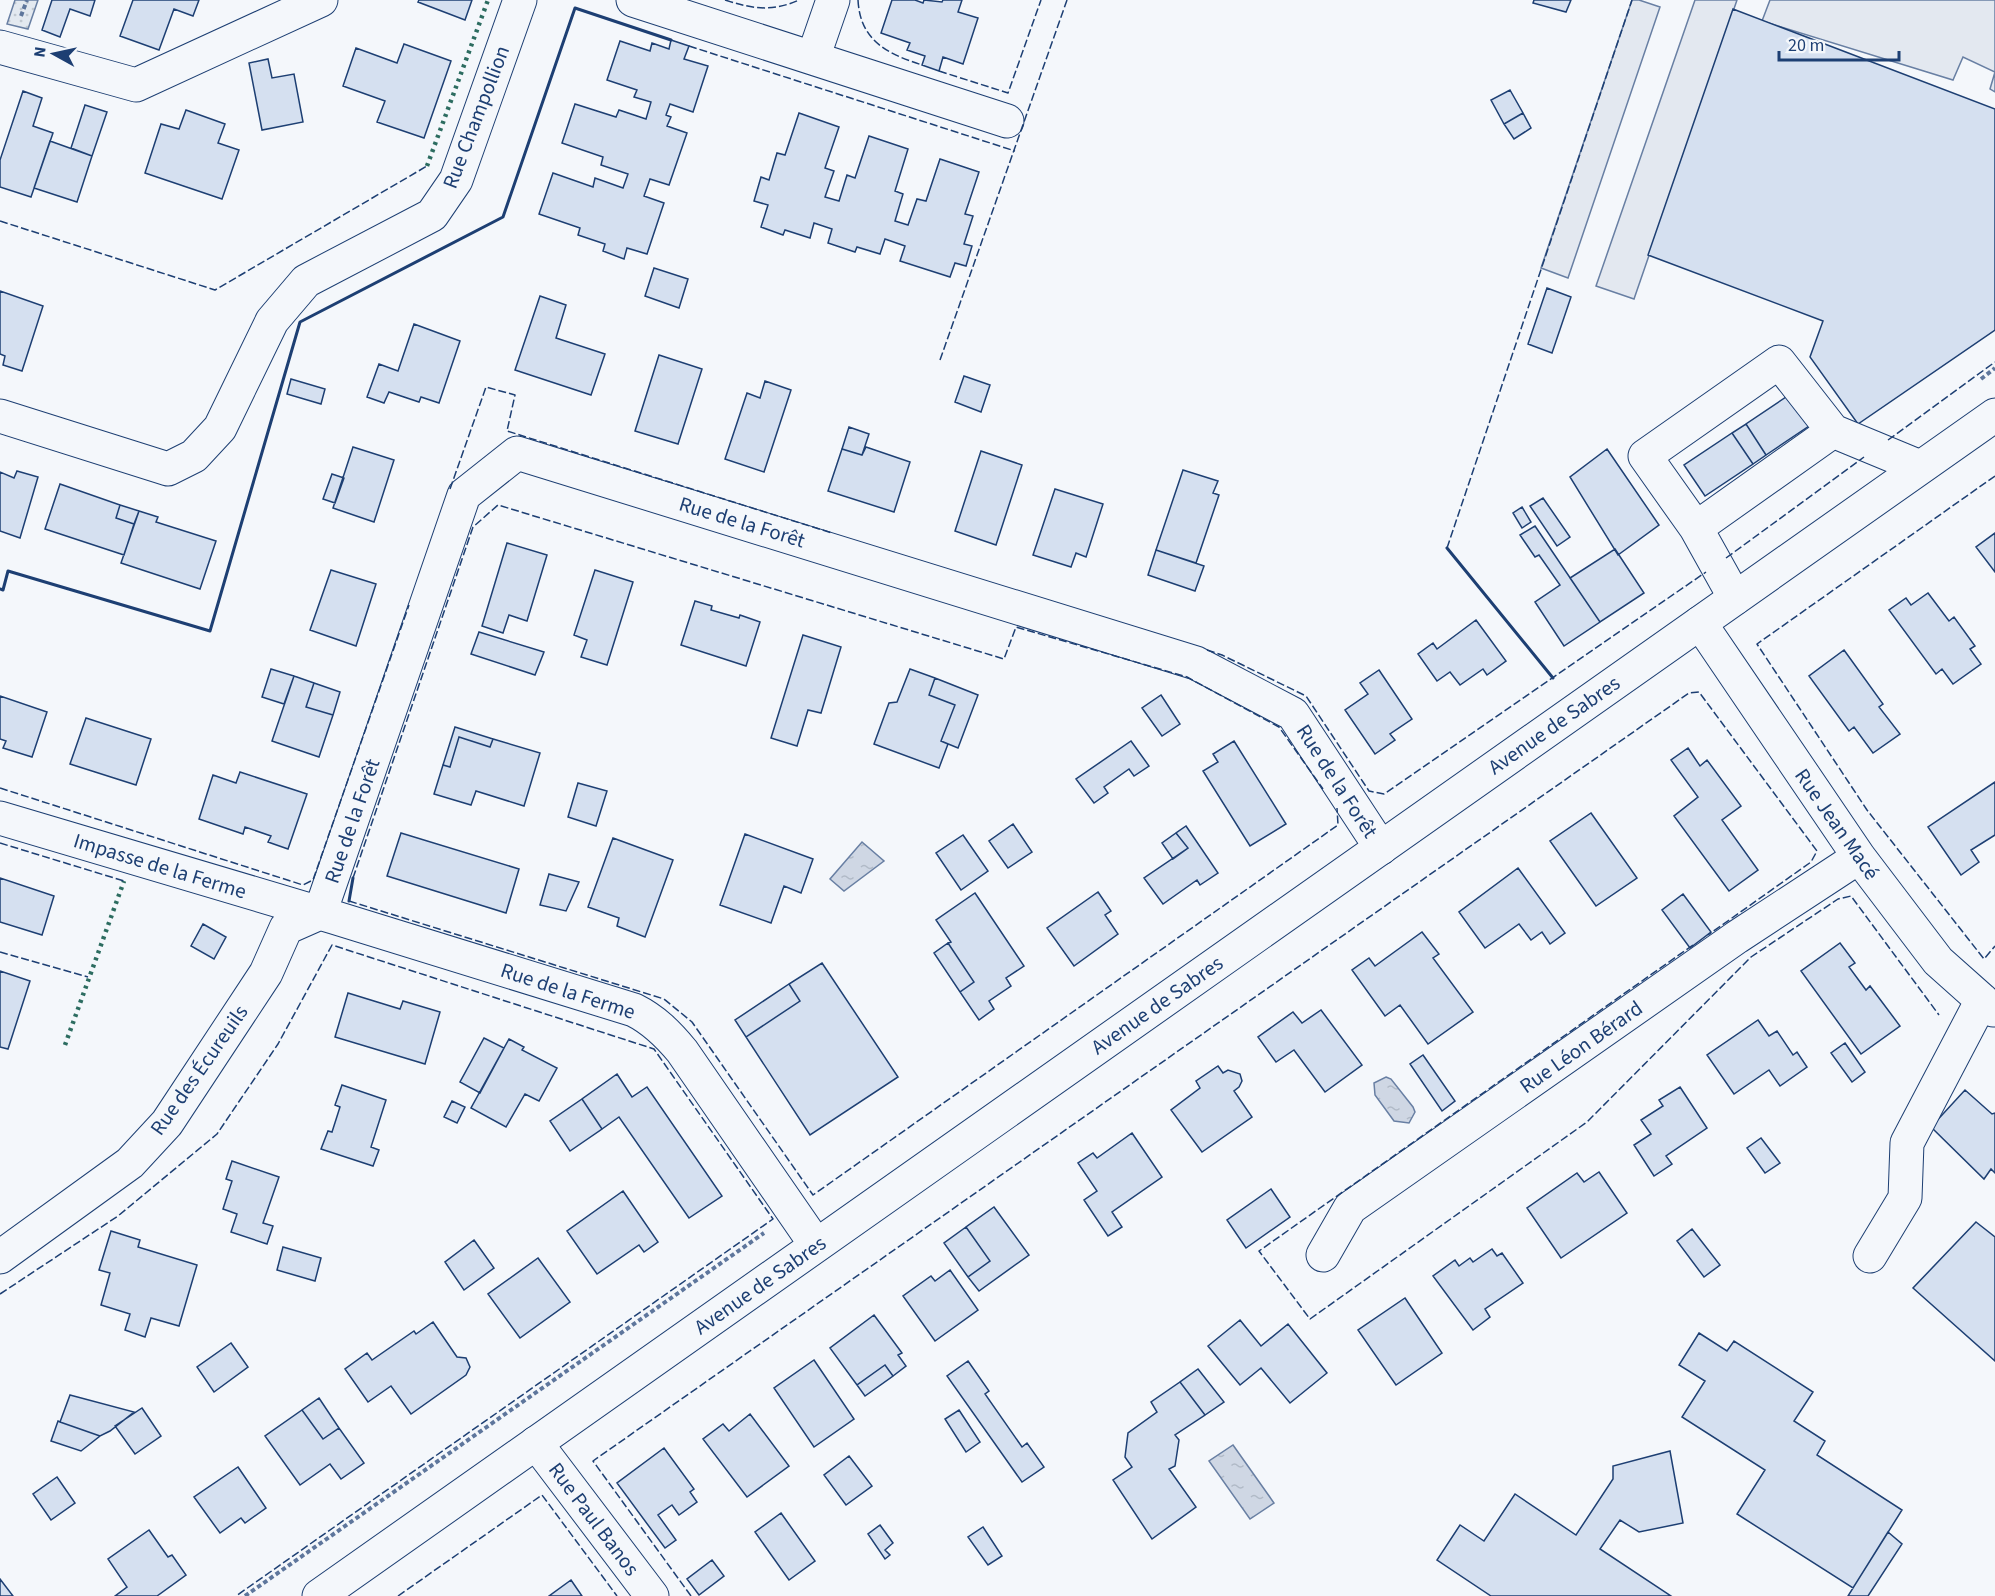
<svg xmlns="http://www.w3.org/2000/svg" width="1995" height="1596" font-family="'Source Sans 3',sans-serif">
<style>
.grass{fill:url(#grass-dots);stroke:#687fa3;stroke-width:1.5}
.parking{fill:#e3e8f0;stroke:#687fa3;stroke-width:1.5}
.water{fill:url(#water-ripples);stroke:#687fa3;stroke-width:1.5}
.building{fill:#d5e0f0;stroke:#1d3f73;stroke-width:1.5}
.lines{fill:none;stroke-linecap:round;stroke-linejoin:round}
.minor-casing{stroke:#1d3f73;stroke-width:35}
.major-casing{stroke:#1d3f73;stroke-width:35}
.path{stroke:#5e769c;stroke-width:4;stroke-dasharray:4.5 3;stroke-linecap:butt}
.minor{stroke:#f4f7fb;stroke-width:33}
.major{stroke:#f4f7fb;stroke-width:33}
.hedge{stroke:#2c6c60;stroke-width:4.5;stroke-dasharray:3 4.5;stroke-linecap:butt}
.fence{stroke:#1d3f73;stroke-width:1.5;stroke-dasharray:8 3;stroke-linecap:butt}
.wall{stroke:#1d3f73;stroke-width:3}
.labels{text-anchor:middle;stroke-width:4.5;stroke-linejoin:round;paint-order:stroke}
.street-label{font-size:21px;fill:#1d3f73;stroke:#f4f7fb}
</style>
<defs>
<pattern id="grass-dots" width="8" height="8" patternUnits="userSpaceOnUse" patternTransform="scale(1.5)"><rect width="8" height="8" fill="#e3e9f0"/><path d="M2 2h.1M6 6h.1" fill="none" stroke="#c2c9d1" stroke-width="1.8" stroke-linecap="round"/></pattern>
<pattern id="water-ripples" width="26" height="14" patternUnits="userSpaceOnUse" patternTransform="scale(1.5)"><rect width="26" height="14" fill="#cfd7e4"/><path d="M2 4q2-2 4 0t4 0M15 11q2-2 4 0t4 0" fill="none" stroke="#b1bac7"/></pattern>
</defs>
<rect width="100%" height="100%" fill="#f4f7fb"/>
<path class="grass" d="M15,0h23l-10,29 -21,-5z"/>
<path class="parking" d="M1632,0h7l21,7 -92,271 -27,-10z
M1695,0h42l-103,299 -38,-13z
M1770,0h225v92l-5,-3 5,-17 -32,-15 -10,23 -191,-59z"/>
<path class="water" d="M862,842l22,19 -40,30 -14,-12z
M1386,1077l5,2 22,28 2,5 -6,11 -15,-2 -19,-26 -1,-12z
M1233,1445l41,58 -24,16 -41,-58z"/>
<path class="building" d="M52,0h43l-5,16 -20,-7 -10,28 -18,-7z
M133,0h66l-6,16 -19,-7 -15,41 -39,-14z
M419,0h53l-7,20 -47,-18z
M892,0h23l8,3 1,-3 18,2 1,-2h19l-4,12 20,6 -15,46 -20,-7 -4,14 -17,-6 3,-9 -18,-6 3,-7 -29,-10z
M1534,0h37l-5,12 -33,-9z
M1733,9l262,100v221l-137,94 -48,-67 13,-36 -175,-66z
M671,40l18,6 -5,13 24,7 -15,46 -23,-8 -4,11 5,2 -4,9 20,7 -18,52 -19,-6 -6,17 20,7 -17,51 -20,-6 -3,11 -21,-8 2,-7 -27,-9 2,-7 -41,-14 14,-41 40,14 2,-9 28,10 5,-14 -27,-9 2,-8 -41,-14 13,-39 41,13 3,-7 27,9 5,-17 -17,-5 3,-7 -30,-10 13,-39 30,10 2,-8 17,6z
M404,44l47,17 -27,77 -47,-16 8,-21 -42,-15 13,-38 41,15z
M268,59l4,19 22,-4 9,48 -41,8 -13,-67z
M1510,90l13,23 -19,11 -13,-24z
M23,91l19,7 -9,28 20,7 -22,64 -31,-10v-27z
M85,105l22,7 -15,44 -21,-8z
M186,110l39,14 -7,19 21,7 -17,49 -77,-26 16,-49 18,5z
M799,113l40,14 -14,41 9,3 -9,26 14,4 8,-26 8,3 14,-42 39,13 -13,42 8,3 -8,27 13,4 9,-26 9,2 14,-42 39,13 -14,42 8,2 -9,28 8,2 -6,20 -11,-3 -5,14 -50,-16 5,-15 -20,-7 -5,15 -23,-7 -2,5 -27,-9 4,-14 -18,-6 -4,15 -25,-8 -2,5 -22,-8 7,-22 -14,-4 7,-24 8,3 8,-27 8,2z
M1523,113l8,15 -17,11 -10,-15z
M50,141l42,15 -15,46 -43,-14z
M654,268l34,11 -9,29 -34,-12z
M1547,288l24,9 -19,56 -24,-9z
M0,291l43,15 -21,65 -19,-6 2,-9 -5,-2z
M540,296l26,9 -10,33 49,16 -14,41 -76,-25z
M414,324l46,17 -21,62 -18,-6 -2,5 -30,-10 -5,11 -17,-6 12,-33 19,7z
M659,355l43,14 -24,75 -43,-13z
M964,376l26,9 -9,27 -26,-10z
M291,379l34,10 -4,15 -34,-10z
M765,381l26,9 -27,82 -39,-13 22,-66 13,5z
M1789,395l20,31 -43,29 -20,-31z
M1746,424l20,31 -13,9 -21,-31z
M849,427l20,7 -7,21 -20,-6z
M1732,433l21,31 -48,32 -21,-31z
M353,447l41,13 -20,62 -41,-14z
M866,447l44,15 -16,50 -66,-21 14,-42 20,6z
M1607,449l52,76 -41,30 -48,-78z
M981,451l41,14 -26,80 -41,-14z
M1183,470l35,11 -5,12 6,2 -23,68 -40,-13z
M17,471l21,6 -18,61 -20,-7v-59l14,6z
M332,474l12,4 -9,25 -12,-4z
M60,484l60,21 -4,13 18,6 -10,31 -79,-26z
M1055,489l48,15 -17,53 -10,-4 -5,14 -38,-12z
M1543,498l27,39 -13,9 -27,-40z
M120,505l19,6 -5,13 -18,-6z
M1522,507l9,15 -9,6 -9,-15z
M139,511l19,6 -2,5 60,19 -16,48 -79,-26z
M1535,526l65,96 -36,24 -29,-44 25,-17 -21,-30 -4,2 -15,-22z
M1995,533v39l-19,-25z
M507,543l40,12 -20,66 -18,-6 -6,18 -21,-7z
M1615,549l29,44 -44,29 -30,-44z
M1156,550l48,16 -9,25 -47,-16z
M331,570l45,14 -20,62 -46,-16z
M595,570l38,12 -26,83 -26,-8 6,-17 -13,-5z
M1928,593l21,28 5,-4 21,29 -5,3 11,15 -28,20 -11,-15 -6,5 -47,-64 17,-12 5,7z
M695,601l17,5 -1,4 28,8 1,-3 20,7 -14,44 -65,-21z
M1476,620l30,41 -19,14 -4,-6 -23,16 -10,-13 -13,9 -19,-27 15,-11 4,6z
M479,632l65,20 -9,23 -64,-21z
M803,635l38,12 -20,66 -13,-3 -11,36 -26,-8z
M1844,650l39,54 -4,3 21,27 -27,19 -19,-26 -5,4 -40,-55z
M271,669l23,7 -10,28 -22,-7z
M910,669l25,9 -6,17 26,10 -14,36 7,3 -9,24 -65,-24 15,-41 8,-1z
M1379,670l33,49 -22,15 5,6 -20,14 -30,-44 23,-16 -8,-11z
M294,676l20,7 -8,24 27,8 -14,42 -47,-16z
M935,678l43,17 -20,53 -17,-7 14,-36 -26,-10z
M314,683l26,9 -7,23 -27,-8z
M1161,695l19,29 -18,12 -20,-28z
M0,696l47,16 -15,45 -29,-9 3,-7 -6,-2z
M86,718l65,21 -15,46 -66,-21z
M455,727l38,12 -3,8 -31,-10 -9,30 -7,-2z
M459,737l31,10 3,-8 47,14 -16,53 -48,-15 -5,14 -37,-11 9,-29 7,2z
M1131,741l18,25 -15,10 -5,-7 -25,18 4,6 -14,10 -18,-24z
M1234,741l52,83 -36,22 -47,-75 15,-9 -5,-8z
M1688,748l12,18 7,-6 34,46 -19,14 36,50 -29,21 -55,-75 24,-19 -27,-37z
M240,772l67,22 -19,55 -20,-7 3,-6 -26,-9 -2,7 -44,-15 14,-44 23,8z
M1995,782v53l-24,15 8,12 -18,13 -33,-48z
M578,783l29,8 -11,35 -28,-9z
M1591,813l46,65 -41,28 -46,-65z
M1013,824l19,28 -24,16 -19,-27z
M1186,826l32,47 -18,12 -3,-5 -34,24 -19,-26 44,-30 -12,-15z
M401,833l118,36 -13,44 -119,-37z
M1176,833l12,15 -15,11 -11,-16z
M745,834l68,25 -12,34 -17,-7 -13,37 -51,-18z
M963,835l25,36 -27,19 -25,-37z
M613,838l60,22 -28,77 -28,-11 2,-8 -31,-11z
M1518,868l47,65 -15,11 -8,-12 -11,8 -12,-16 -34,24 -26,-36z
M549,874l30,8 -13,29 -26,-6z
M0,878l54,18 -12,39 -42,-13z
M1098,892l13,19 -6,4 13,19 -44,32 -27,-38z
M975,893l49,73 -18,12 5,8 -22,15 5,8 -15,11 -19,-28 14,-10 -26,-39 3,-1 -15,-22z
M1683,894l28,38 -21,16 -28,-38z
M203,924l23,13 -12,22 -23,-13z
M1422,932l17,22 -6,4 40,54 -45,32 -28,-39 -15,11 -33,-46 17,-12 6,8z
M948,943l26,39 -14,10 -26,-39z
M1840,943l15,20 -6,4 17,23 4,-4 30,40 -39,28 -60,-83z
M822,963l76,114 -88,58 -64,-98 54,-36 -11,-17z
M0,971l30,10 -22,68 -8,-2z
M789,984l11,17 -54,36 -11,-17z
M348,993l52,16 3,-8 37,11 -15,52 -90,-27z
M1321,1010l41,55 -37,27 -31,-42 -18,12 -18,-25 35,-25 9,11z
M1758,1020l11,16 8,-5 16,24 4,-3 10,15 -27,19 -11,-16 -35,24 -27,-39z
M484,1038l20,10 -24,45 -20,-11z
M509,1039l15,8 -2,3 35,18 -18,33 -14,-7 -19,33 -35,-19z
M1845,1043l20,29 -13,10 -21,-29z
M1423,1055l32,46 -13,10 -32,-47z
M1218,1066l5,7 5,-3 12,4 2,7 -3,6 -5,4 18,26 -50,35 -31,-42 29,-22 -4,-7z
M617,1074l15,23 15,-10 75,109 -33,22 -70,-101 -17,12 -20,-30z
M342,1085l44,15 -15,47 8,3 -6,16 -52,-17 7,-18 4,1 8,-25 -5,-2z
M1680,1087l27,41 -41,28 6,8 -18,12 -20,-31 17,-11 -10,-14 22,-14 -4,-6z
M1965,1090l27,24 3,-1v60l-4,-4 -7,10 -53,-52z
M582,1099l20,30 -32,22 -20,-30z
M452,1101l13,6 -8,16 -13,-6z
M1132,1133l30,44 -50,35 10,15 -14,9 -24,-36 13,-9 -19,-28 15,-10 4,5z
M1761,1138l19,25 -15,10 -18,-25z
M232,1161l47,16 -16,46 10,3 -6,18 -36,-12 6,-18 -14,-5 9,-28 -6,-2z
M1599,1172l28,41 -66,45 -34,-50 50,-35 7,9z
M1271,1189l19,28 -44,31 -19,-28z
M623,1191l35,51 -14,10 -5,-7 -42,29 -30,-43z
M994,1207l35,48 -50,36 -11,-14 22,-16 -24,-34z
M1976,1222l19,15v124l-82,-73z
M966,1227l24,34 -22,16 -24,-34z
M1692,1229l28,36 -16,12 -27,-36z
M111,1231l29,9 -2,7 59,18 -18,61 -28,-8 -6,19 -20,-7 5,-16 -29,-9 9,-32 -11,-3z
M474,1240l20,28 -30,22 -19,-28z
M283,1247l38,11 -6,23 -38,-11z
M1492,1249l5,7 5,-3 21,30 -38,26 5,8 -17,13 -40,-54 22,-16 4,6 11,-8 3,4z
M538,1258l32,44 -50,36 -32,-44z
M950,1270l28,40 -43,31 -32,-45 28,-20 4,5z
M1405,1298l37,55 -46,32 -38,-55z
M874,1315l28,38 -4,2 8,11 -13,10 -8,-11 -28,20 -27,-37z
M1240,1320l21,26 27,-22 39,49 -37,30 -29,-35 -21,17 -32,-39z
M433,1322l24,35 9,1 4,9 -4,8 -55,39 -20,-28 -23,16 -23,-33 22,-16 5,7 42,-29 2,3z
M1699,1333l28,18 7,-10 79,51 -19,29 31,20 -8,14 85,55 -49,78 -116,-74 28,-44 -83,-53 23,-36 -26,-16z
M231,1343l17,24 -34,25 -17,-25z
M814,1360l40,59 -40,28 -40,-59z
M968,1361l21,30 -4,3 37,53 5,-4 17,24 -22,15 -75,-106z
M885,1365l8,11 -28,20 -8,-11z
M1198,1369l26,33 -19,13 -25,-33z
M1180,1382l25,33 -30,20 4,5 -4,26 -6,3 27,38 -44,32 -39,-59 19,-13 -7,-10 3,-24 29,-21 -6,-10z
M70,1395l64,17 -24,19 -10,5 -40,-14z
M319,1398l20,30 -16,11 -21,-29z
M142,1408l19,28 -26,18 -20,-28z
M302,1410l21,29 16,-11 25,35 -23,16 -11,-15 -30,21 -35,-49z
M959,1410l21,32 -14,10 -21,-33z
M750,1414l39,52 -42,31 -44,-58 20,-15 6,7z
M58,1421l2,1 40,14 -19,15 -30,-10z
M664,1448l30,41 -4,3 7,10 -18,13 -7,-10 -14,10 18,25 -11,8 -48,-65z
M1670,1451l13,72 -44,9 -19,-12 -20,29 71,47h-180l-54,-36 23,-35 24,16 31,-47 61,41 37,-56v-13z
M849,1456l23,30 -26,19 -22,-30z
M238,1467l28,41 -21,15 -4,-5 -21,15 -26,-36z
M57,1477l18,26 -24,17 -18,-26z
M781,1513l34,48 -26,19 -34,-48z
M880,1525l13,18 -8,7 5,5 -5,4 -17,-25z
M983,1527l19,29 -14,9 -20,-28z
M149,1530l19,27 4,-2 14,20 -29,21h-42l12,-9 -19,-28z
M1888,1532l14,12 -34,52h-20z
M712,1560l12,16 -25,19 -12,-16z
M0,1579l13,17h-13z
M571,1580l11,16h-33z"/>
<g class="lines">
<defs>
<path id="minor" d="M633,0l374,121
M0,47l136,38 185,-85
M813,58l20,-58
M0,416l168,53 26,-13 26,-28 52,-107 34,-40 126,-66 24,-35 64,-180
M1696,528l137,-97
M1735,598l-39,-70 -51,-72 134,-94 54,69 87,36
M1700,623l159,234 79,104 55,49
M0,818l333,99 301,93c20,10 34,24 48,41l134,194
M320,913l144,-418 53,-42 679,210 97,51 88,134
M1323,1255l27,-47 387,-271 122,-80
M1870,1256l35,-58 2,-55 75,-143
M0,1257l130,-94 37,-40 99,-150 20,-45 34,-15
M536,1443l116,153"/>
<path id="major" d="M319,1596l1676,-1181"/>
</defs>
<use href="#minor" class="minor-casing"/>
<use href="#major" class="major-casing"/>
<path class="path" d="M21,16l6,-16
M1981,379l14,-11
M245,1596l519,-363"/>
<use href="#minor" class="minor"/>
<use href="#major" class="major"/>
<path class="hedge" d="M427,166l61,-166
M65,1045l59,-164"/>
<path class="fence" d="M725,0c28,9 47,12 74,0
M858,0c2,41 30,54 64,65
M689,46l326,105
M939,71l69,22 33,-93
M0,221l215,69 212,-124
M940,360l127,-360
M1888,440l107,-78
M1995,476l-238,168 110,166 117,149 11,-13
M450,489l36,-102 29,8 -8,36 325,102
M1447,548l185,-548
M1726,558l138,-101
M1207,650l15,5 84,41 63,95 15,3 322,-222
M0,788l303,97 10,-5 96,-275
M0,843l124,38
M353,878l120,-351 25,-22 506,154 12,-32 171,50 92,50 44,62
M349,901l315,98 28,23 121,173 525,-370 -1,-17
M1693,945l-434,306 51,68 277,-197 164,-165 87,-58 13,-3 88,119
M0,952l88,25
M0,1294l118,-78 99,-82 61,-90 54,-99 322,104 119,170 -537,377
M398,1596l144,-101 75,101
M691,1596l-98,-135 1096,-768 10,-1 118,159 -6,11 -103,73"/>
<path class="wall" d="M1447,548l106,130
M0,589l3,1 5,-19 202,60 90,-309 203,-105 72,-209 96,32
M349,901l4,-23"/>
</g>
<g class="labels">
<g class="street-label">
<text transform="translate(476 117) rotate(-69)" y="7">Rue Champollion</text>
<text transform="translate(742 522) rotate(17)" y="7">Rue de la Forêt</text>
<text transform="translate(1554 725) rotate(-35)" y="7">Avenue de Sabres</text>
<text transform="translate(1337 781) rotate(57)" y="7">Rue de la Forêt</text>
<text transform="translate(352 821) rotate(-71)" y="7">Rue de la Forêt</text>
<text transform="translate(1837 824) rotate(55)" y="7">Rue Jean Macé</text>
<text transform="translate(160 866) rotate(17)" y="7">Impasse de la Ferme</text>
<text transform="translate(568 991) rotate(18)" y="7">Rue de la Ferme</text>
<text transform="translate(1157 1005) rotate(-35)" y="7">Avenue de Sabres</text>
<text transform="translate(1581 1047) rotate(-35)" y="7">Rue Léon Bérard</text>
<text transform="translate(199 1070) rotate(-55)" y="7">Rue des Écureuils</text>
<text transform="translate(760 1285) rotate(-35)" y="7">Avenue de Sabres</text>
<text transform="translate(594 1519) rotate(53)" y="7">Rue Paul Banos</text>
</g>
</g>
<g transform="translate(54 54) rotate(278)" stroke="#f4f7fb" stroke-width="4.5" paint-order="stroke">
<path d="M0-4.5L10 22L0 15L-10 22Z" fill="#1d3f73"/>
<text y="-9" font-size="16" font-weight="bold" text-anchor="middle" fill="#1d3f73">N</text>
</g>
<path d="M1779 51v9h120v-9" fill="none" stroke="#1d3f73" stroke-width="3"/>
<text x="1788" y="51" font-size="18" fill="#1d3f73" stroke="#f4f7fb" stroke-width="4.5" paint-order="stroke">20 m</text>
</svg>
